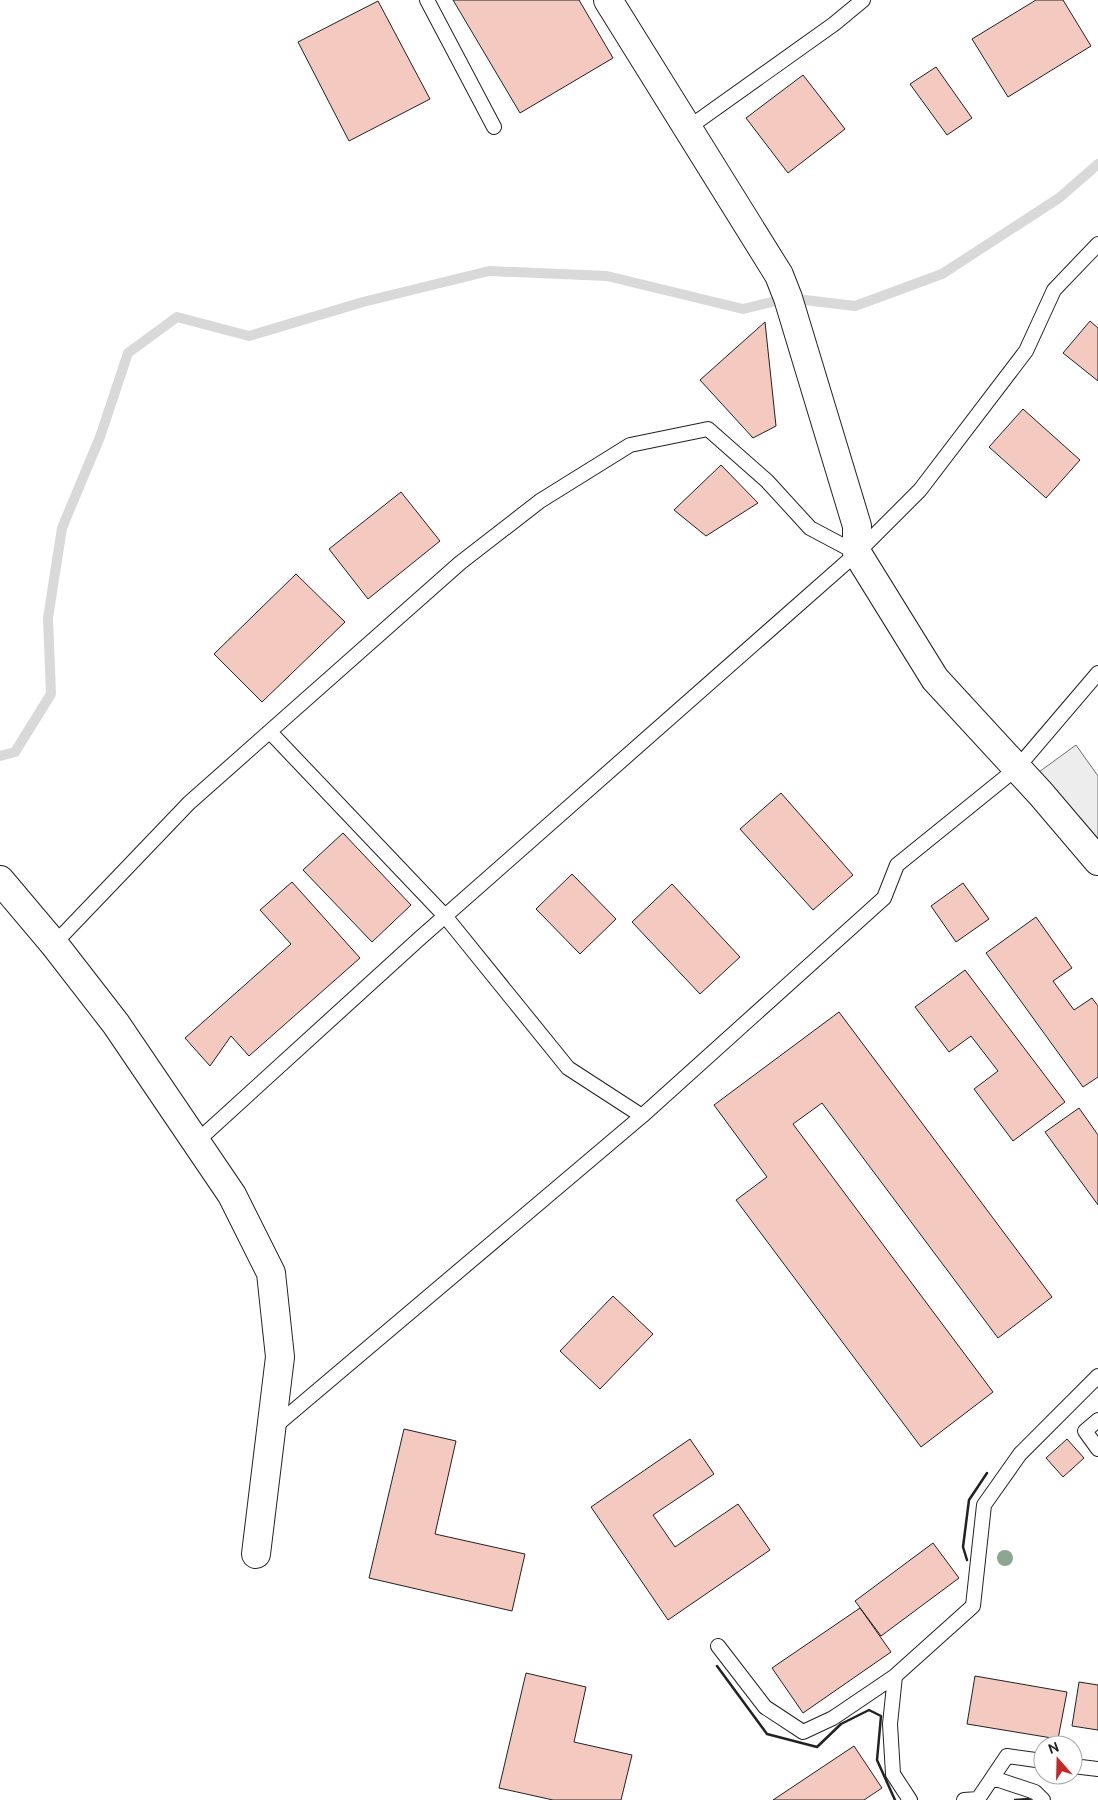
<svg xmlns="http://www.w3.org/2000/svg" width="1098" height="1800" font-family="Ubuntu,sans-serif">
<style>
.parking{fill:#ededed;stroke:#6f6f6f}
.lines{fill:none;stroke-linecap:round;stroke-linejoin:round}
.stream{stroke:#d9d9d9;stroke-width:10}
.building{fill:#f3c9c0;stroke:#222}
.lane-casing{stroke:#222;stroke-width:16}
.street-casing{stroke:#222;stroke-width:30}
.lane{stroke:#fff;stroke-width:14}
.street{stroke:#fff;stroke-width:28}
.wall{stroke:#222;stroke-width:2.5}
.tree{fill:#8da692}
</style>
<rect width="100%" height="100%" fill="#fff"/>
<path class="parking" d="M1076,745l22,31v86l-70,-82z"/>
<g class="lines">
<path class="stream" d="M0,756l15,-4 36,-58 -3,-76 14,-90 38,-91 28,-84 49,-36 72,19 114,-34 126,-31 118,5 136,33 45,-11 67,8 87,-32 117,-76 39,-34"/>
</g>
<path class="building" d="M453,0h126l34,58 -93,55z
M1036,0h27l28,46 -83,51 -36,-58z
M378,1l52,98 -81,42 -51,-99z
M936,67l36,51 -25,17 -37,-51z
M803,75l42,54 -57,44 -42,-55z
M1090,321l8,7v53l-35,-28z
M765,322l11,104 -23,12 -53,-58z
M1023,409l57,51 -34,38 -57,-51z
M721,465l37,38 -52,33 -32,-26z
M401,492l39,49 -72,58 -39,-50z
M296,574l49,48 -83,80 -48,-48z
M781,793l72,82 -40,35 -73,-81z
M343,833l68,72 -39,37 -69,-72z
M572,874l44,45 -36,35 -44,-45z
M292,882l68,76 -111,98 -18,-20 -21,30 -25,-28 106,-94 -31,-34z
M963,883l26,36 -33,23 -25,-36z
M672,884l68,73 -40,37 -68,-72z
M1036,917l36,51 -19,13 21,29 18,-12 6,8v71l-15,10 -97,-134z
M965,970l100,132 -52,39 -39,-52 24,-18 -27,-35 -22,16 -34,-45z
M839,1012l213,285 -54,41 -176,-235 -29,21 200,268 -72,55 -185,-247 31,-23 -53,-72z
M1079,1108l19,27v70l-53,-73z
M613,1296l40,38 -53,55 -40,-38z
M404,1429l52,12 -21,93 90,20 -13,57 -143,-33z
M690,1439l24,35 -61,41 22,32 63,-43 32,46 -102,70 -77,-113z
M1067,1439l17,19 -21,19 -17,-19z
M933,1543l26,35 -78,58 -26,-35z
M860,1608l31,44 -88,61 -31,-45z
M526,1673l60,14 -12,55 58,13 -11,45h-68l-54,-12z
M975,1676l92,16 -9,47 -91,-15z
M1079,1682l19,3v45l-26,-4z
M854,1746l28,42 -18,12h-91z"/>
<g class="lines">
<defs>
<path id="lane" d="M427,0l67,127
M688,128l146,-104 29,-24
M270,732l175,184 123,152 74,48 242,-218 13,-33 120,-97 81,-95
M54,944l135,-141 271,-240 80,-62 90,-56 78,-16 59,52 43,47 47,25
M195,1143l224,-204 438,-386 63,-63 106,-139 28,-61 44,-46
M1098,1420l-13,11 13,18
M272,1429l370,-313
M718,1646l47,61 38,25 30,-14 62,-42
M1073,1766l25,3
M993,1778l42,14 8,8
M910,1800l-17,-26 -3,-50 5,-48 78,-70 11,-101 36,-51 78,-78
M964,1800l14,-1 29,-43 36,5"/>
<path id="street" d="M608,0l171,275 9,23 69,228v27l78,126 106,115 57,67
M0,880l54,64 62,80 116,171 39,78 9,84 -24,197"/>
</defs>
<use href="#lane" class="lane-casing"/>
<use href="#street" class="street-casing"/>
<use href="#lane" class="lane"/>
<use href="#street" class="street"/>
<path class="wall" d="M967,1560l-4,-13 6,-47 18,-27
M717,1666l50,68 50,13 24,-23 28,-14 12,6 -4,44 18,40
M1015,1800l13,-1 2,1"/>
</g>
<circle class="tree" cx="1005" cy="1558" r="8"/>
<g transform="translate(1058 1760) rotate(340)"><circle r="24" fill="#ffffff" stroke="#a7a7a7"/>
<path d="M0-4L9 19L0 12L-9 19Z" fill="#c62828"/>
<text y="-8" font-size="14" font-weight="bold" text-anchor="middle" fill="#222222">N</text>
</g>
</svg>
